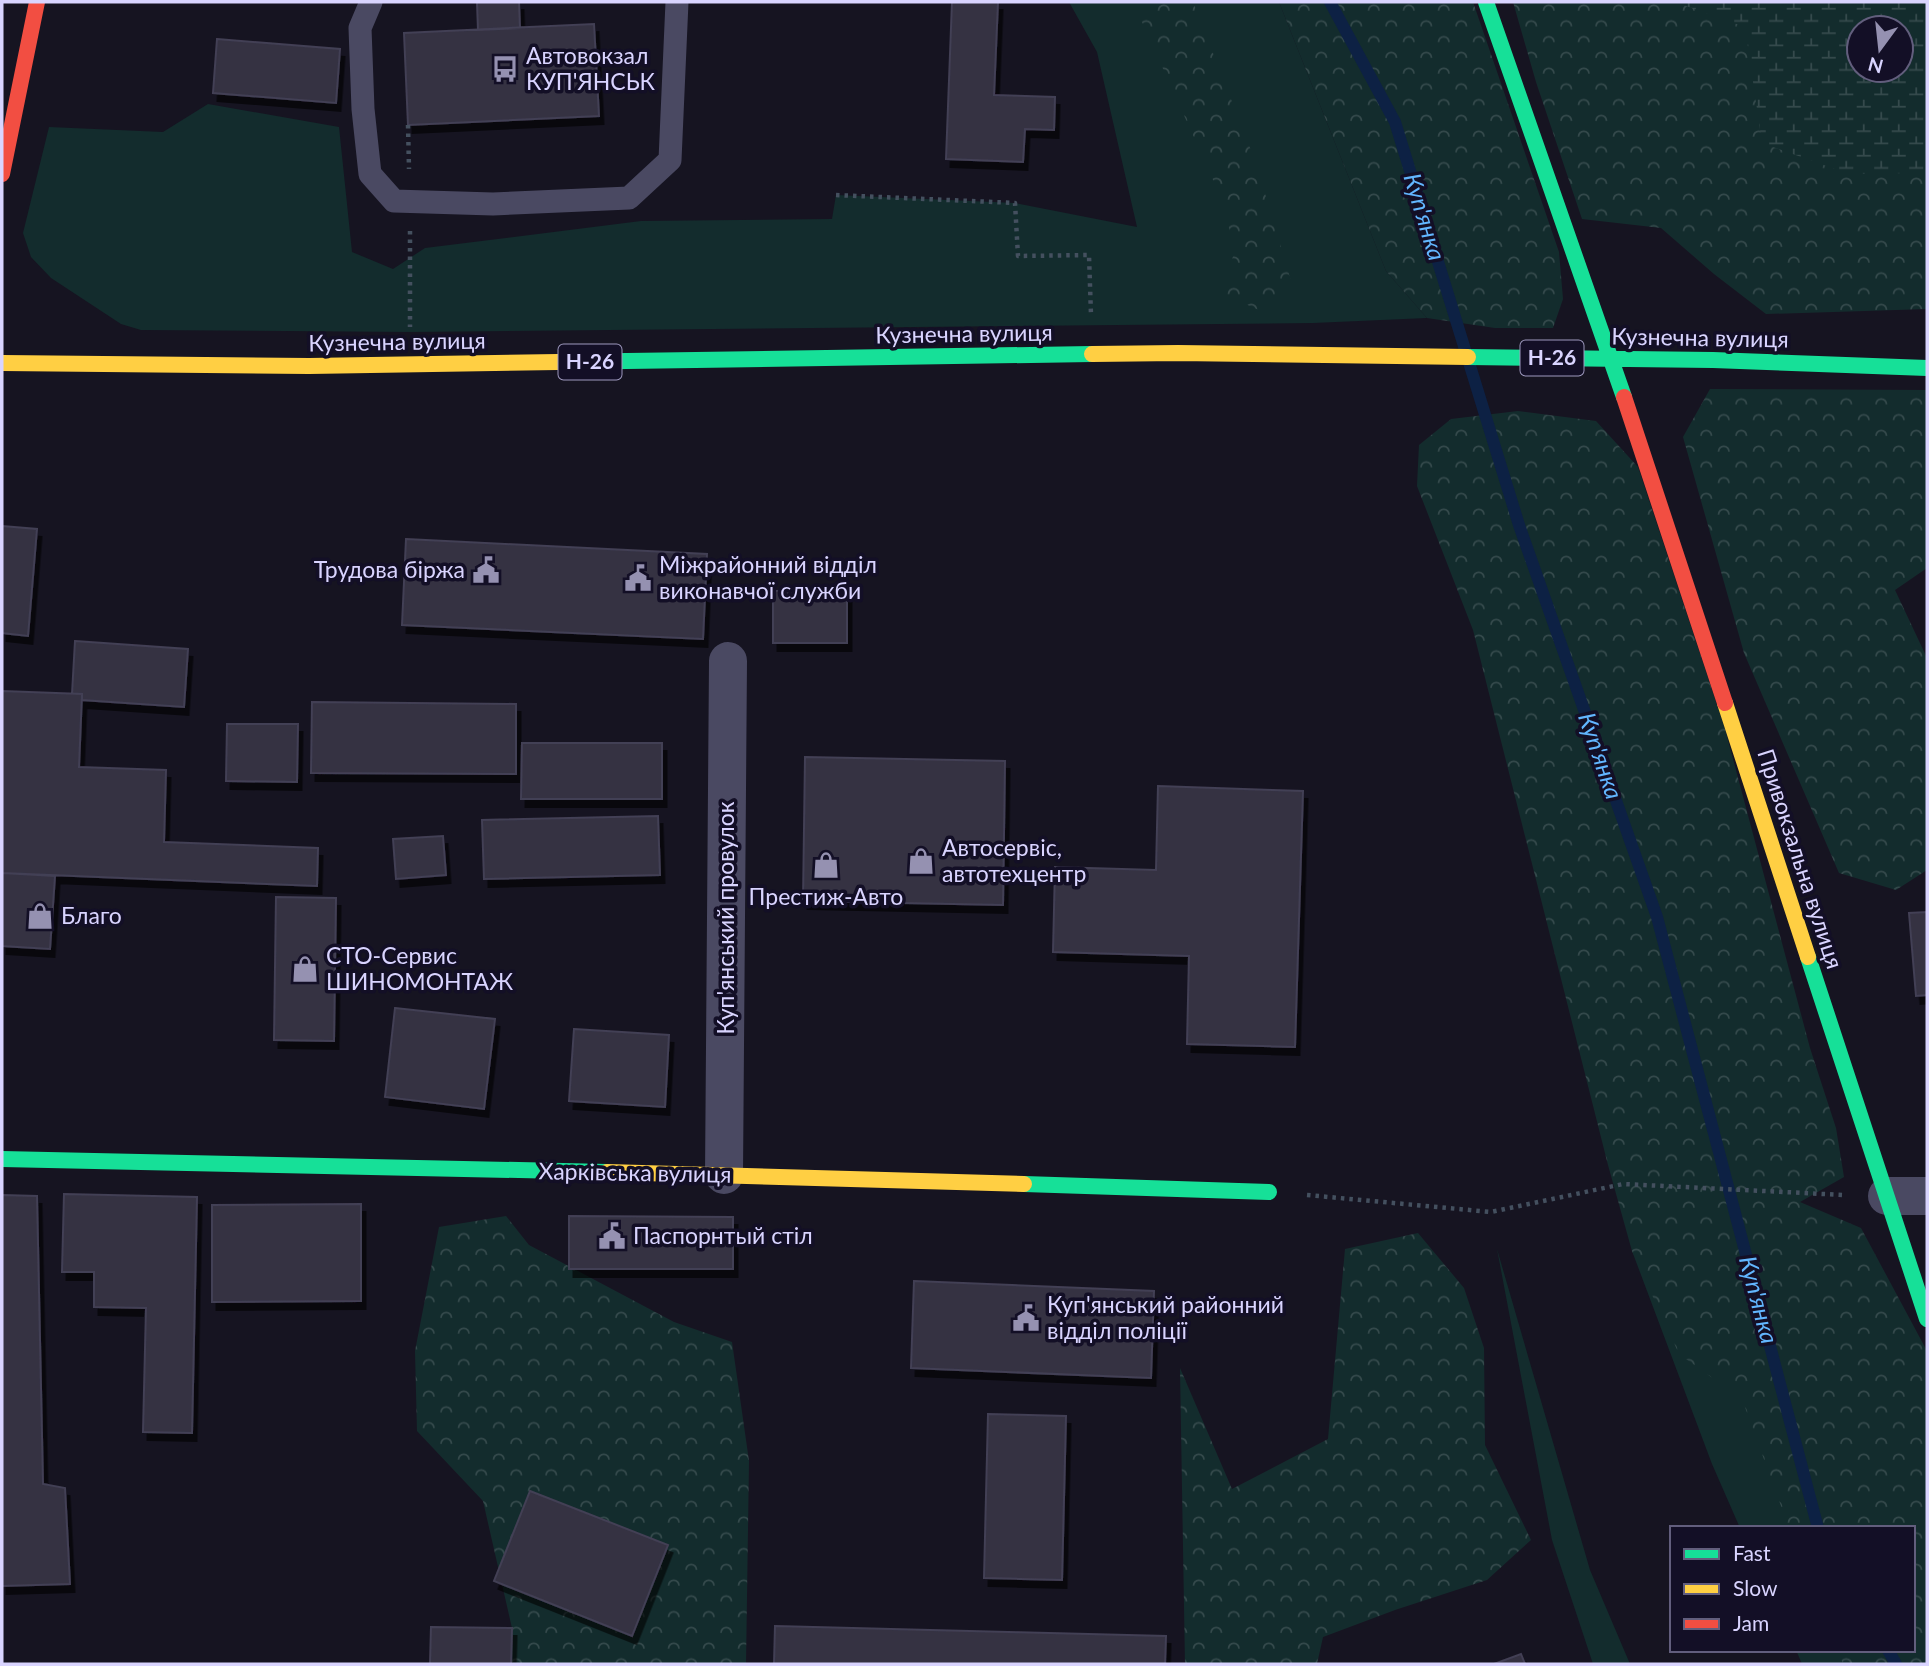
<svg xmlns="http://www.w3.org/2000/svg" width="1929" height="1666" font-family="Lato,sans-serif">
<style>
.green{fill:#132c2d}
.forest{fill:url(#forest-crowns)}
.wetland{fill:url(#wetland-marsh);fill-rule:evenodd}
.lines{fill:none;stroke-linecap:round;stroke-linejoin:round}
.stream{stroke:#0d2144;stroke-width:12}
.building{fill:#343243;stroke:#433f54;stroke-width:2;filter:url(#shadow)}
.path{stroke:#44505f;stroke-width:4.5;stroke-dasharray:3.5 5;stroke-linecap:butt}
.lane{stroke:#4a4962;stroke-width:23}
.street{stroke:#4a4962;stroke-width:38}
.fast{stroke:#16e098;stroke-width:16}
.slow{stroke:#ffcf43;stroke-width:16}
.jam{stroke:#f24e42;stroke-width:16}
.labels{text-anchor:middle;stroke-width:7;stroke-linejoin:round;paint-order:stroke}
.shield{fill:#130f26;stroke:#9e99be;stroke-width:2}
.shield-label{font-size:21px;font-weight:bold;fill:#d9d4ff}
.poi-label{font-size:23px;fill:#d9d4ff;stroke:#130f26;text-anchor:start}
.street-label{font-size:23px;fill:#d9d4ff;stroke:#130f26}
.water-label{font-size:24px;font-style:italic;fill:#62b6ff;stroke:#130f26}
</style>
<defs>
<pattern id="forest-crowns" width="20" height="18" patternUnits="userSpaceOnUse" patternTransform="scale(1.75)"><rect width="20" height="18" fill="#132c2d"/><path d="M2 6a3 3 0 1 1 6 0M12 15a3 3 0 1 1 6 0" fill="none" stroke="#354a4c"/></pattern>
<pattern id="wetland-marsh" width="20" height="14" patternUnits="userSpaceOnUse" patternTransform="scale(1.75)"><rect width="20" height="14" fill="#132c2d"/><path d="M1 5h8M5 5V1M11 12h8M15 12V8" fill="none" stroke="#354a4c"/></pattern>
<filter id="shadow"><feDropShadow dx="4.5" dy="8" stdDeviation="0" flood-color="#0009"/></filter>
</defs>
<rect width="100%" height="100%" fill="#161421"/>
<path class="green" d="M1069,2h210l107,269 41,47 -114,5 -902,9 -270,-2 -20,-6 -70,-46 -20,-21 -8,-24 26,-106 114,5 45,-28 131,23 13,125 41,17 32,-21 216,-27 191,-2 4,-24 179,8 122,24 -40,-175z
M1497,1249l93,321 40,94h-37l-41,-124z
M1632,1251l177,26 118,237v150h-125l-6,-14h117v-122h-173l-28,-64z"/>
<path class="forest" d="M1133,2h60l63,161 35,118 -17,36 -55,-25 17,-43 -22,-67z
M1279,2h194l86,250 4,47 -10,29h-58l-68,-10 -41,-47z
M1513,2h317v47l97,82v178l-161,5 -52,-40 -53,-46 -79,-9 -46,-137z
M1710,389l217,1v178l-32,22 32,68v212l-31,20 -57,-17 -95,-220 -61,-216z
M1518,411l78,10 42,46 87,262 85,319 26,80 8,49 -44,25 61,26 66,123v313h-84l-5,-14h75v-122h-124l-47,-129 -63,-45 -47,-103 -24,-86 -135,-535 -56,-144 2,-41 32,-26z
M506,1216l23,29 145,77 58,20 17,119 -3,203h-235l1,-36 -29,-127 -66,-70 -2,-80 24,-124z
M1418,1233l46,55 20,60 1,97 46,95 -44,40 -92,30 -72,27 -6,27h-132l-5,-296 52,121 96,-50 17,-190z"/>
<path class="wetland" d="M1675,2h252v171l-78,1 -87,-31 -17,-116zM1859,28h42v42h-42z"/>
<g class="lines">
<path class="stream" d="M1330,2l65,120 124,403 138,392 161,611
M1888,1650l8,14"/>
</g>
<path class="building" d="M477,2h42l1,26 -42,2z
M952,2h46l-4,93 61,2 -1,33 -29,-1 -2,33 -77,-3z
M594,24l5,92 -191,9 -4,-92z
M217,39l123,10 -4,54 -123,-10z
M2,526l35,3 -9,107 -26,-3z
M406,539l301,15 -4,85 -301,-14z
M847,590v53h-74v-52z
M75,641l113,8 -4,58 -102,-7v-6h-10z
M2,691l80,3 -3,73 87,3 -2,72 154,6 -1,38 -315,-13z
M312,702l204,2v70l-205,-1z
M227,724h71l-1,58 -71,-1z
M522,743h140v56h-141z
M805,757l200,4 -2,144 -200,-4z
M1158,786l145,5 -8,256 -108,-3 2,-88 -136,-4 2,-85 101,3z
M658,816l2,59 -176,4 -2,-59z
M443,836l3,39 -50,4 -3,-40z
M2,873l53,3 -5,73 -48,-3z
M276,897l60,1 -2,143 -60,-1z
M1927,912v83l-11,1 -7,-83z
M395,1008l100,11 -11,90 -99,-12z
M574,1029l95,6 -4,72 -96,-6z
M64,1194l133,3 -5,236 -49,-1 3,-124 -52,-1v-35h-32z
M2,1195l35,1 6,288 22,4 5,96 -68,2z
M361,1204v97l-149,1v-97z
M569,1216l164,1v52h-164z
M914,1281l240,10 -3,87 -240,-10z
M988,1414l78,2 -4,164 -78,-2z
M530,1491l138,54 -36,91 -138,-55z
M775,1626l391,10 -1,28h-391z
M431,1627l81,1 -1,36h-81z
M1521,1654l4,10h-31z"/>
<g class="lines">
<path class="path" d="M408,125l1,44
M836,195l179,8 3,53 71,-1 2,60
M410,231v96
M1307,1195l184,17 132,-28 221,11"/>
<path class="lane" d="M371,2l-11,26 3,81 7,65 24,27 99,3 136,-6 41,-38 7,-158"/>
<path class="street" d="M724,1175l4,-514
M1887,1196h40"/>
<path class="fast" d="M1486,2l138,395
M1468,357l245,3 214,8
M558,362l534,-8
M1808,957l119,362
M2,1159l605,13
M1024,1184l245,8"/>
<path class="slow" d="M1092,354l86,-1 290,4
M2,363l307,3 249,-4
M1725,703l83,254
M607,1172l417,12"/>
<path class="jam" d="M2,174l35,-172
M1624,397l101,306"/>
</g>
<defs>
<symbol id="bus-bare" viewBox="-9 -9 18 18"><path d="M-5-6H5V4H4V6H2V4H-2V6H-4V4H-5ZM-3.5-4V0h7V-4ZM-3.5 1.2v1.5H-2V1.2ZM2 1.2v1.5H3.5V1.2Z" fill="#9591b1" stroke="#130f26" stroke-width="2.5" paint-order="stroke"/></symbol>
<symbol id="civic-bare" viewBox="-9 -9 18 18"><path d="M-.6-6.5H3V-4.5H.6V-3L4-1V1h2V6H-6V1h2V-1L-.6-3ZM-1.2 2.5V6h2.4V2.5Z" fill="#9591b1" stroke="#130f26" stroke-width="2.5" paint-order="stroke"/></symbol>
<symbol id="shop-bare" viewBox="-9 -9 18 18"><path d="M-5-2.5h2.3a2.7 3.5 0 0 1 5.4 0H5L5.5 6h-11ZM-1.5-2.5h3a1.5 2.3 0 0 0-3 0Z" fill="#9591b1" stroke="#130f26" stroke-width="2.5" paint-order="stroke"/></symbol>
</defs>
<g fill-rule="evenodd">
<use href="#bus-bare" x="486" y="50" width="38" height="38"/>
<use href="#civic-bare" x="467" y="551" width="38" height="38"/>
<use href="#civic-bare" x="619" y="559" width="38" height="38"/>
<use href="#shop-bare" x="902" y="842" width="38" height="38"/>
<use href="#shop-bare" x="807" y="846" width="38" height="38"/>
<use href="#shop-bare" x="21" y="897" width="38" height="38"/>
<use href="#shop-bare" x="286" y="950" width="38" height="38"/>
<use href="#civic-bare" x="593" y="1217" width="38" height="38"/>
<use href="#civic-bare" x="1007" y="1299" width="38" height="38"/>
</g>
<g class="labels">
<g class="shield">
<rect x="1520.5" y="340.5" width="63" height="35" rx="5"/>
<rect x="558.5" y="344.5" width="63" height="35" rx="5"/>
</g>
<g class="shield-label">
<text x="1552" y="365">Н-26</text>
<text x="590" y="369">Н-26</text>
</g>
<g class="poi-label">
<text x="526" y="64">Автовокзал<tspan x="526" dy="26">КУП'ЯНСЬК</tspan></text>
<text x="659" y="573">Міжрайонний відділ<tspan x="659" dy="26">виконавчої служби</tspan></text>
<text x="465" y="578" text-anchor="end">Трудова біржа</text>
<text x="942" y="856">Автосервіс,<tspan x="942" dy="26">автотехцентр</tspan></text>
<text x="826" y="905" text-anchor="middle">Престиж-Авто</text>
<text x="61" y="924">Благо</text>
<text x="326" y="964">СТО-Сервис<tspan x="326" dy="26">ШИНОМОНТАЖ</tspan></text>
<text x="633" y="1244">Паспорнтый стіл</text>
<text x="1047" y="1313">Куп'янський районний<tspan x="1047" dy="26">відділ поліції</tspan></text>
</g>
<g class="street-label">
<text transform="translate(964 334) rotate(-1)" y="8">Кузнечна вулиця</text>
<text transform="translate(1700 338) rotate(1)" y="8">Кузнечна вулиця</text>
<text transform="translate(397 342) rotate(-1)" y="8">Кузнечна вулиця</text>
<text transform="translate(1800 859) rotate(72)" y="8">Привокзальна вулиця</text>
<text transform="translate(726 918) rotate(-90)" y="8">Куп'янський провулок</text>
<text transform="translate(635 1173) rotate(1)" y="8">Харківська вулиця</text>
</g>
<g class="water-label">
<text transform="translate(1424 217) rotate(73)" y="8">Куп'янка</text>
<text transform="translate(1600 756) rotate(71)" y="8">Куп'янка</text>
<text transform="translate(1758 1300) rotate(75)" y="8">Куп'янка</text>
</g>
</g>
<rect width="1929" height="1666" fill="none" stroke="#d9d4ff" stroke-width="7"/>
<rect x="1670" y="1526" width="245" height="126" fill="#130f26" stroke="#625e7d" stroke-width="2"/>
<rect x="1684" y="1549" width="35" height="10" fill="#16e098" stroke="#625e7d" stroke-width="2"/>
<text x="1733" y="1561" font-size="21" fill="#d9d4ff">Fast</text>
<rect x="1684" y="1584" width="35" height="10" fill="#ffcf43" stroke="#625e7d" stroke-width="2"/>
<text x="1733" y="1596" font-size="21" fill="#d9d4ff">Slow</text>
<rect x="1684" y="1619" width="35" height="10" fill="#f24e42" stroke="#625e7d" stroke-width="2"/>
<text x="1733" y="1631" font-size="21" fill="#d9d4ff">Jam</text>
<g transform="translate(1880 49) rotate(195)"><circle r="33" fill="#130f26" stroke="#625e7d" stroke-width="2"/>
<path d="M0-5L12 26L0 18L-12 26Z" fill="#9591b1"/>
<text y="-10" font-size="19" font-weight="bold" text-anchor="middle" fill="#d9d4ff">N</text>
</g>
</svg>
